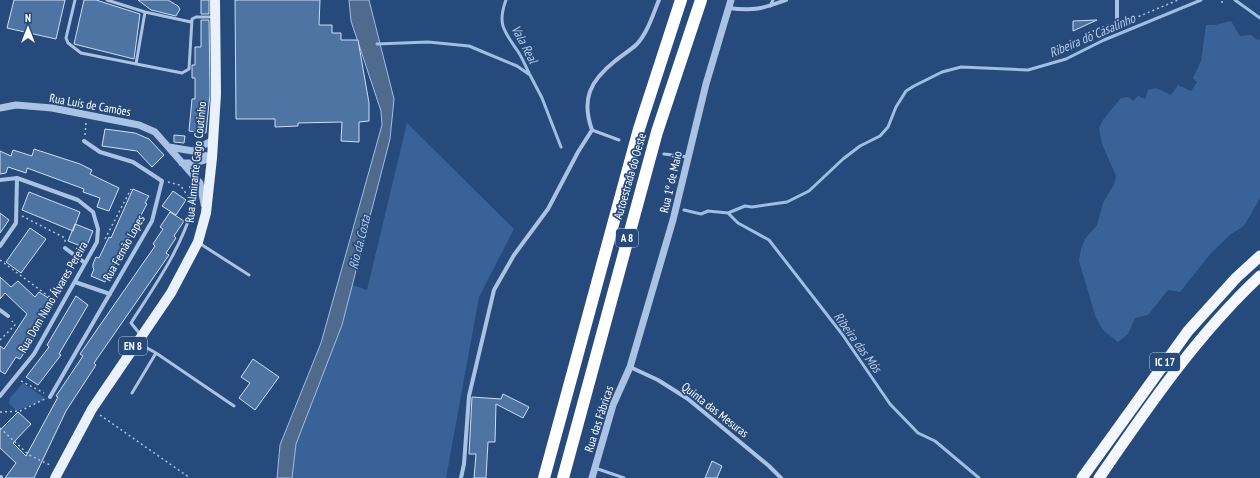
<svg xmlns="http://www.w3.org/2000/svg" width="1260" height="478" font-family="'PT Sans Narrow',sans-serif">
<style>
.green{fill:#396398}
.water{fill:#506a8e;stroke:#9ebee5}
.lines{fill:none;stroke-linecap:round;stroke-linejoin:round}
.stream{stroke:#9ebee5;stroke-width:3}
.building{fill:#4e74a4;stroke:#ccdef4}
.path{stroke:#aac3e4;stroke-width:1.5;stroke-dasharray:2 3;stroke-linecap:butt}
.service{stroke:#aac3e4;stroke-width:3}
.minor{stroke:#aac3e4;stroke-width:4}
.tertiary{stroke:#aac3e4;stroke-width:7}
.primary{stroke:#e9f1fc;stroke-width:10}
.trunk{stroke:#f4f8fe;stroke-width:11}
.motorway{stroke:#fff;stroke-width:12}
.labels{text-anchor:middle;stroke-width:3.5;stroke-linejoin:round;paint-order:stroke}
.shield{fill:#264a7b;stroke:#bec9d7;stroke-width:1}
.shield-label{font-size:11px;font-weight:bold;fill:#fff}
.street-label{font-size:12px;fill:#fff;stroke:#264a7b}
.water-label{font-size:13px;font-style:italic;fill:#b5cdec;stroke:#264a7b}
</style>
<rect width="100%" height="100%" fill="#264a7b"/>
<path class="green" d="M1231,21l9,15 11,-1 5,4 4,1v158l-16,28 -13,8 -20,19 -31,39 -12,-2 -20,25 -13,3 -7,16 -10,8 -14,-11 -8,-13 -17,-57 2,-12 4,-10 12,-14 6,-22 11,-19 2,-8 -14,-32 -3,-16 4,-8 18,-22 7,-1 5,4 5,-5 7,3 3,-9 8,-2 15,7 7,-10 13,6 6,-9 -4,-4 8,-17 5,-36h9z
M407,123l107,106 -35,68 -33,181h-154l4,-34 46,-119 10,-40 15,5z
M23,383l23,16 -30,12 -7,-8 1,-5z"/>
<path class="water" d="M349,0h20l25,99 -4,40 -48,186 -46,119 -4,34h-15l3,-33 41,-102 61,-218 -1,-14 -30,-90z"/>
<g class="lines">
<path class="stream" d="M506,0c-9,24 -2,31 11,50 5,7 8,15 12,23
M1235,0l25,18
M377,44l51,-2 41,4 48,20 13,9 12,23 19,49
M684,210l17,4 7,-3 20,2 17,-7 7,1 35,-5 22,-11 34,-32 17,-13 20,-10 8,-9 8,-20 10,-16 8,-5 28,-14 19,-5 67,3 38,-11 38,-19 97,-40
M728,213l10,10 31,17 73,94 48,70 28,29 17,8 44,37"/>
</g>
<path class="building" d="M14,0h51l-9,39 -49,-11z
M84,0h12l44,14 -6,45 -60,-15z
M138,0h30l10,6 2,3 -4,7 -25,-6z
M201,0h8v14h-8z
M235,0h85l-1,25h13v8h9v7h17l11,63v18l-10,1v20l-18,-1 1,-19 -44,1v3l-23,1v-8h-39z
M201,20h8l1,74 -4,39 -17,-2 3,-32h3v-21h-3v-13h3v-18h6z
M1096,20h1l-24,11v-10z
M105,129l30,4 14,6 15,16 -12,12 -15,-16 -35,-5z
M174,135l11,1 -1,7 -10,-1z
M34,149l46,15 12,6 -2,4 29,14 -10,23 -12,-4 3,-9 -17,-6 1,-3 -57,-21 -1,5 -18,-6 -2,6 -6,1v-23l11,5 2,-6 19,6z
M133,189l16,7 -4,7 2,1 -42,78 -14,-6 3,-7 -1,-1v-4l3,-7 3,1 10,-21 2,1z
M173,191l13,9 -10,15 -14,-9z
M29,192l51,20 -7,19 -51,-21z
M170,212l14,9 -10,15 2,2 -10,15 3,2 -75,108 2,2 -30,46 -32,67h-29l11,-15 -16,-15v-18l18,-18 13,12 -18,19 13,13 32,-59 -2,-1 27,-40 -3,-2 75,-108 -2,-2 10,-15 -3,-2z
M0,213l9,7 -9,13z
M75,224l18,7 -7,17 -18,-7z
M30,228l16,11 -25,34 -15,-11z
M0,277l11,10 7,-6 17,16 4,-5 14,9 -18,31 2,2 -17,25 -4,-2 -11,17 -5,-3v-25l4,3 23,-35 -22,-21 -5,6z
M76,296l12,9 -29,49 2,1 -23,30 -12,-8 23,-30 -2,-2z
M253,359l26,18 -24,33 -16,-12 11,-15 -9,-6z
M503,394l26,13 -6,11 -27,-14 -1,38h-7l-2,36h-12l2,-24h-7l3,-57 29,2z
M712,461l10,5 -5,12h-12z"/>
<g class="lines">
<path class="path" d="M1222,3v-3
M1124,20l11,-2 43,-18
M1088,33l23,-9
M85,135l1,-12
M168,182l12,3 10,14
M22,216l43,22v5
M105,239l26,-50
M0,260l56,42
M0,340l15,-15 -3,-4
M21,381l23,12
M0,412l20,-1 25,-12
M100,415l90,63
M0,428l29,27 21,10"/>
<path class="service" d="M75,0l-9,38 2,5 13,10 101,20 7,-4 3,-50 4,-2h17
M107,0l38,12 46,10
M770,6l3,-6
M136,64l9,-52
M592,130l27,10
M664,154l24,3
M199,243l50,32
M140,334l-9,-11c26,-41 49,-72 63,-119
M140,344l16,9 78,53
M132,393l24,-40
M595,468l29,10"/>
<path class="minor" d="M728,8c26,3 34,1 58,-8
M1117,21v-21
M0,180l17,-2 61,22 15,12 5,17 -1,13 -63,112 -34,42
M0,246l16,-23 1,-45
M65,248l20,15
M75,282l35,12
M0,310l8,6
M630,367l28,13 30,19 81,67 12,12
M50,397l102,-176 10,-40 -29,-19 -33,-10 -16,-11
M1,478v-1
M461,478l3,-14 5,-68 25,-106 20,-35 34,-46 30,-57 14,-22c-11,-31 -2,-49 23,-69 7,-6 16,-11 22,-17 11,-12 16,-30 22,-44"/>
<path class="tertiary" d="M0,108l16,-3 36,3 87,17 16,7 45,51 4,21
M169,147l24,4 19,7
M193,151l20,-11
M182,163h13l17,-5
M592,478l21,-73 17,-38 43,-147 33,-136 25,-84"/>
<path class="primary" d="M55,478l37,-69 79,-116 27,-51 8,-29 6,-55 4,-64 -1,-94"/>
<path class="trunk" d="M1082,478l106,-147 48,-53 24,-22
M1099,478c49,-71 98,-143 161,-202"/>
<path class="motorway" d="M544,478l95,-349 42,-129
M563,478l94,-346 44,-132"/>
</g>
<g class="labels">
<g class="shield">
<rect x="616" y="229" width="22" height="18" rx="3"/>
<rect x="119" y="337" width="28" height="18" rx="3"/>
<rect x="1150" y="353" width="30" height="18" rx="3"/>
</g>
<g class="shield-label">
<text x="627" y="242">A 8</text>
<text x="133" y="350">EN 8</text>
<text x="1165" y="366">IC 17</text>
</g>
<g class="street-label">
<text transform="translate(90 105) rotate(10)" y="4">Rua Luís de Camões</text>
<text transform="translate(196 162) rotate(-84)" y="4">Rua Almirante Gago Coutinho</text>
<text transform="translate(630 176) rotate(-74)" y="4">Autoestrada do Oeste</text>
<text transform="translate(671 182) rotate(-77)" y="4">Rua 1º de Maio</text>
<text transform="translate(124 248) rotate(-61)" y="4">Rua Fernão Lopes</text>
<text transform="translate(53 297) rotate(-60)" y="4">Rua Dom Nuno Álvares Pereira</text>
<text transform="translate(715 410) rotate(38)" y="4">Quinta das Mesuras</text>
<text transform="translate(599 419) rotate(-72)" y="4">Rua das Fábricas</text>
</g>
<g class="water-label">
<text transform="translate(1092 35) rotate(-23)" y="5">Ribeira do Casalinho</text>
<text transform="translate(525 44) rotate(62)" y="5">Vala Real</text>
<text transform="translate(359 242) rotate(-76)" y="5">Rio da Costa</text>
<text transform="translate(858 342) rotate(54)" y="5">Ribeira das Mós</text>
</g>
</g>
<g transform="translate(28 28)" stroke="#264a7b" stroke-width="3" paint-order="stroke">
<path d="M0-3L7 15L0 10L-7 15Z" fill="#ffffff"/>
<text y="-6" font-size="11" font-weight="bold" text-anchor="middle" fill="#ffffff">N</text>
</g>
</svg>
